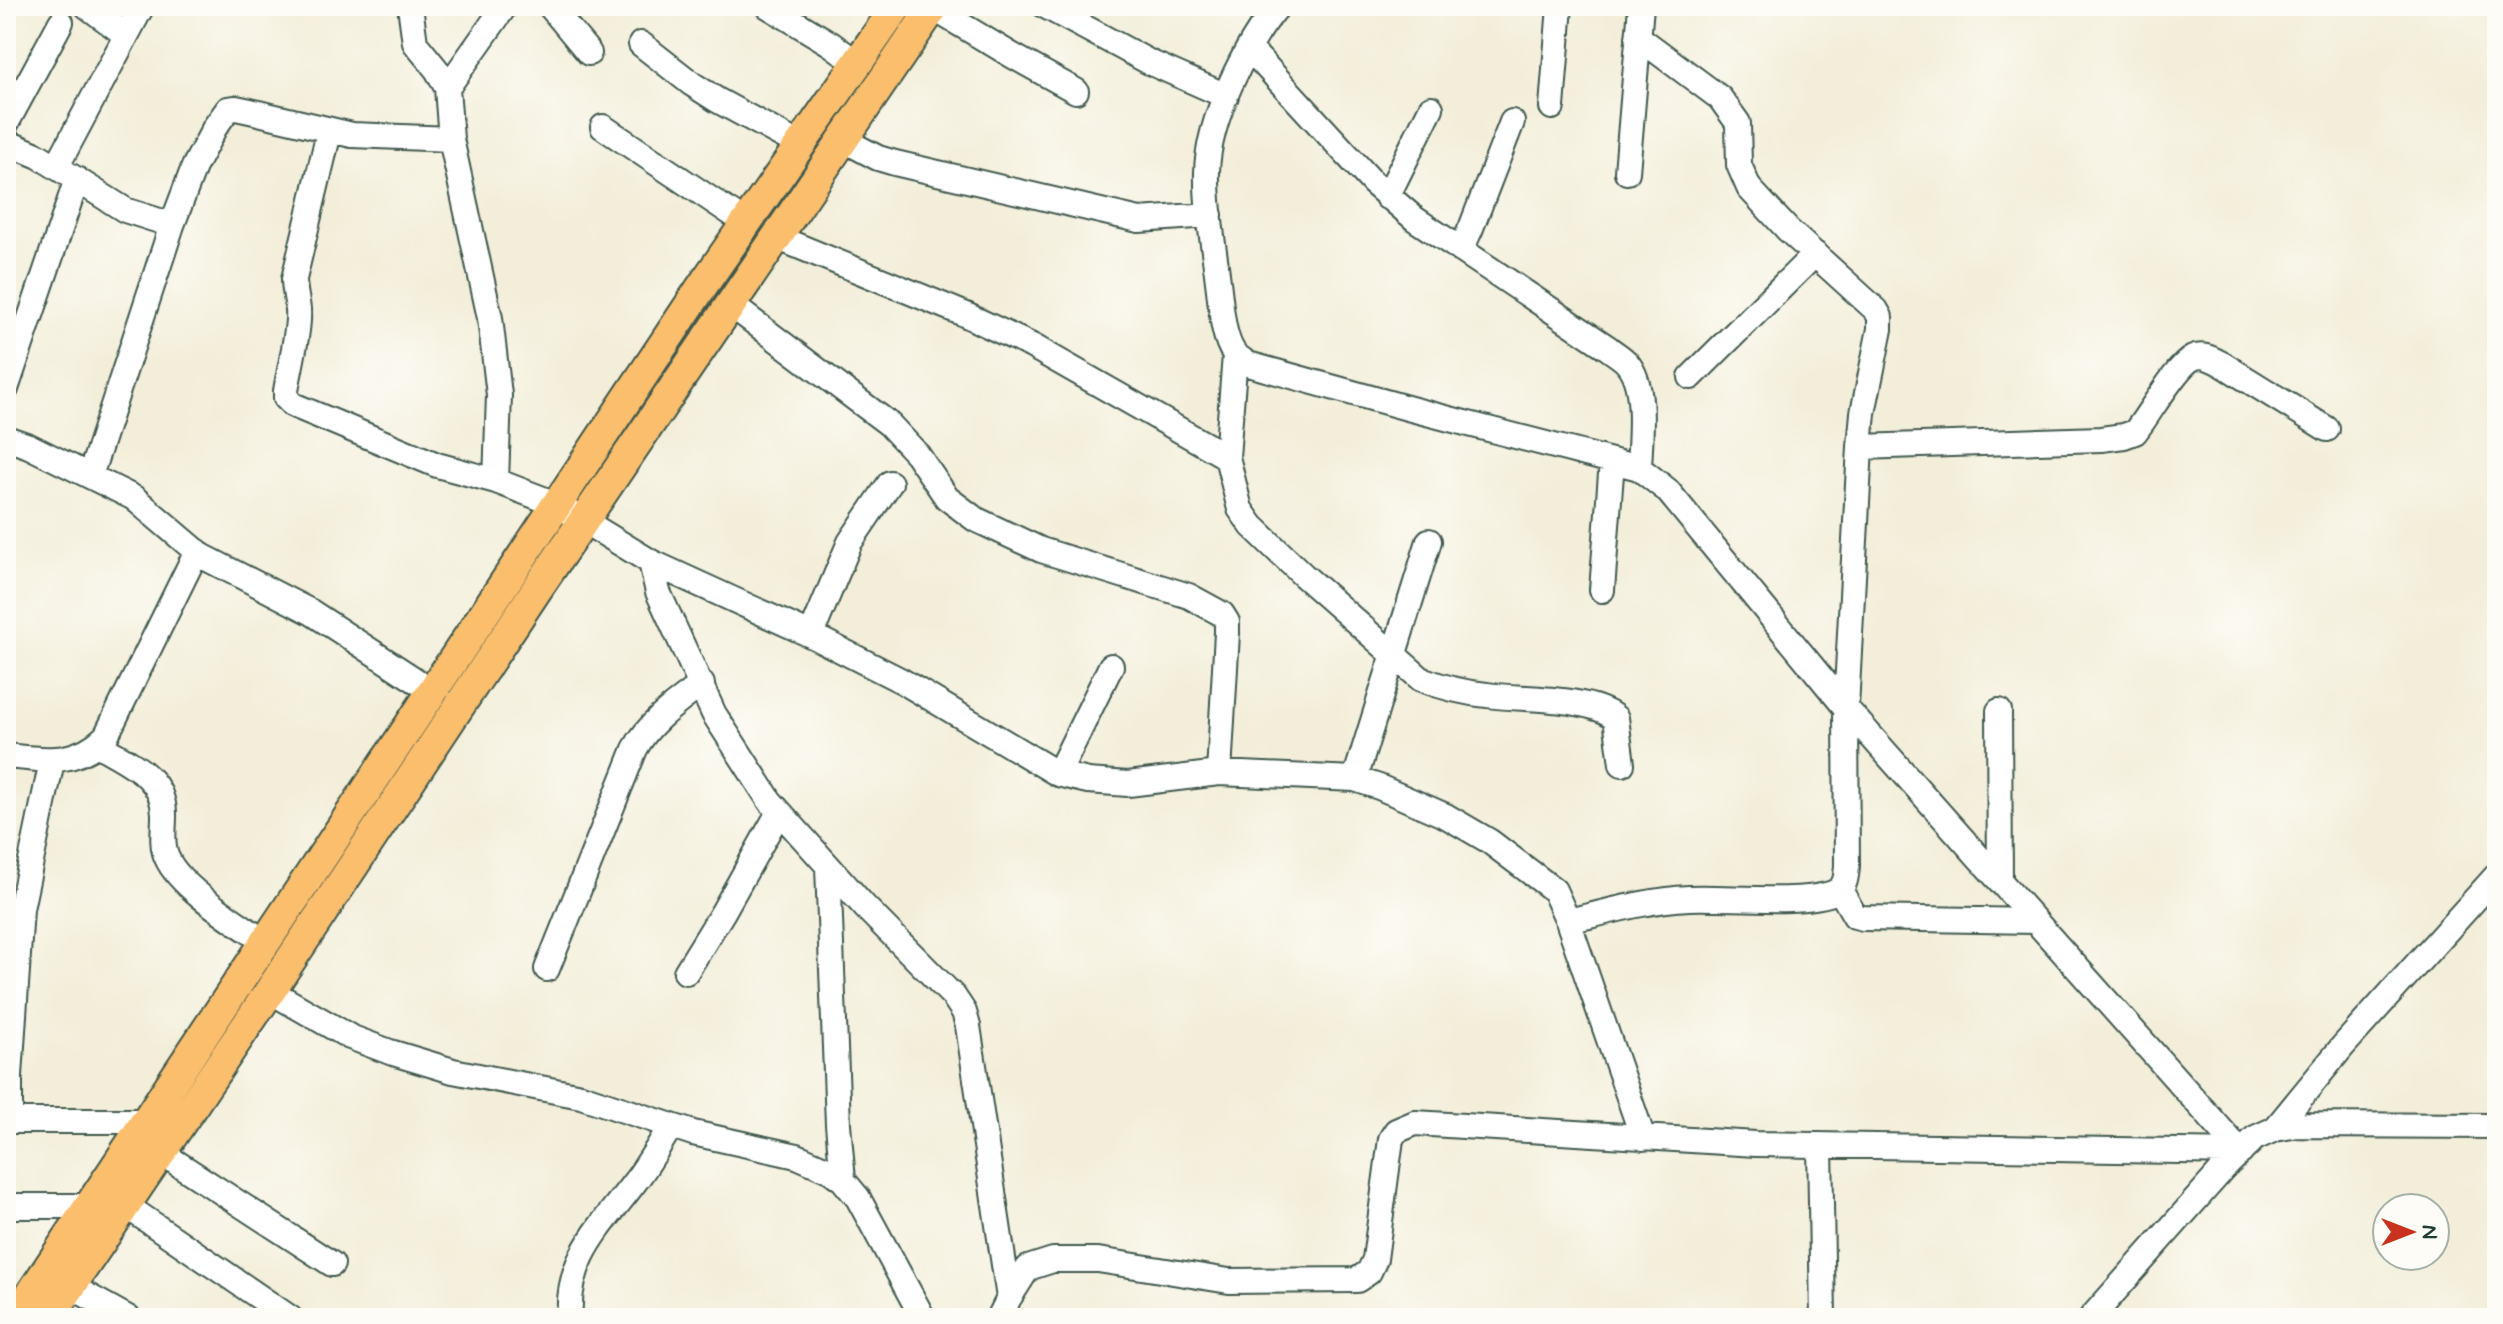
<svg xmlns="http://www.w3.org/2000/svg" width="2503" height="1324" font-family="Mynerve,sans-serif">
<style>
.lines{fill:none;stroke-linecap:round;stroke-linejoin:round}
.minor-casing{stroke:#3f584d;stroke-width:28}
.major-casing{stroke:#3f584d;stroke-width:34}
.minor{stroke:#fff;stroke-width:24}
.major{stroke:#fabe6d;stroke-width:30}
</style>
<rect width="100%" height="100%" fill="#fdfcf7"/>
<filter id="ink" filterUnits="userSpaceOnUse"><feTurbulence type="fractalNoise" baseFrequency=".0125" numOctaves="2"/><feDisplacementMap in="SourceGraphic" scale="16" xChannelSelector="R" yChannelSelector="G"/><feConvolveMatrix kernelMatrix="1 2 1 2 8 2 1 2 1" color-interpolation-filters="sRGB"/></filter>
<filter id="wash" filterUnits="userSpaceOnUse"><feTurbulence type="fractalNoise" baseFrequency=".006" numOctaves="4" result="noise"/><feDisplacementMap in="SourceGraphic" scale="32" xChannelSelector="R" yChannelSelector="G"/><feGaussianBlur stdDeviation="1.8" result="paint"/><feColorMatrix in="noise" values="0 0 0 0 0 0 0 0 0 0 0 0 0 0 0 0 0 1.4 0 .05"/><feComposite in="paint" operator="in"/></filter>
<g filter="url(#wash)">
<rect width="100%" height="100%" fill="#f3eed9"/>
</g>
<g filter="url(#ink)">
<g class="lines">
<defs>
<path id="minor" d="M87,6l39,29
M410,6l5,37 22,27 10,18 4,51 39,179 9,77 -3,86
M550,6l39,47
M768,6l63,38 26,19
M1045,6l104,56 77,34
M1278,6c-33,38 -70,115 -71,166 -1,36 7,74 11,110 3,20 4,55 16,71 3,4 10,8 14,11l163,45 228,59 28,22 179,218 395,444
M933,8l80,48 63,35
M641,44l51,40 25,16 83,45
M1249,48l124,135 42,36 193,129c6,5 14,9 19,15 20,23 13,76 12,105
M447,88l58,-82
M1552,107l8,-101
M6,124l55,-102
M603,127l143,96
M329,132l-35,147c0,11 3,20 4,31 2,17 -9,62 -12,81v7l7,7 144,60 59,16 60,23 95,58 164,75 87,44 156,93 30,7 40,3 91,-11 136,6 24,8 67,29 43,25 65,49 14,31 75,217
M842,139l36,19 17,5 244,57 71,-5
M6,142l33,14 86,54 47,15
M57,166l85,-160
M1627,172l14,-166
M1387,197l44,-89
M776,237l188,77 68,32 195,111
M1461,250l10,-22 41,-106
M730,304l159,120 28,30 30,44 28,21 66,31 148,46 33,18 5,8v11l-8,140
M1235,355l-8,102 13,52 12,17 51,49 118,104c21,8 43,14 66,16 35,5 102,1 129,23l6,46
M1691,377l124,-123
M6,389l71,-210
M6,438l23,8 105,52 68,58 109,56 121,79
M1860,447l241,-8 23,-3 11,-4c14,-17 41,-66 58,-74 10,-5 21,2 29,6l105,65
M90,476l82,-251 22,-58 21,-40 13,-18 8,-1 14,3 102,24 99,4
M651,562l7,30 56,122 56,87 95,106 89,90 10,15 4,14 41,272
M1602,590l10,-129
M811,635l39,-93 40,-59
M1999,711l1,171
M97,744c30,18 68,32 67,72 0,13 -3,30 3,42 13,30 71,65 98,84
M6,756c39,4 69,10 100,-20l91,-185
M1058,774l53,-108
M1355,779l74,-238
M828,867l10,257 5,56
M1840,890l15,26 8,2 172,3
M1568,921c39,-9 80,-21 121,-23 36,-2 116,7 146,-6 11,-5 11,-15 12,-26l-1,-158 14,-261 3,-34 17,-84v-12l-4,-7 -88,-80 -39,-42 -10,-23 -1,-42 -18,-25 -82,-61
M547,969l88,-220c15,-28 42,-46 67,-65
M686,972l37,-60 56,-100
M270,991l80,46 40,15 63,19 128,25 112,37 104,23 34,15 12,9 15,18 65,120
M6,1121h139
M10,1121v-45l11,-167 31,-148
M2275,1129l68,-83 154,-171
M1820,1145l3,173
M160,1152l172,112
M125,1205l165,113
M6,1206h83
M70,1286l58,32
M570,1318c-4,-60 31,-91 64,-135 14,-18 25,-38 37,-57
M999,1318l10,-20 19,-30 25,-8h45l131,21 128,-1 12,-8 6,-13 16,-120 5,-8 19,-8 341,21 485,8
M2091,1318l132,-149 32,-31 20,-9 23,-4 199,1"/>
<path id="major" d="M15,1318l688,-1033 194,-279
M49,1318l221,-327 267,-402 397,-583"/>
</defs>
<use href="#minor" class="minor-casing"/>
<use href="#major" class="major-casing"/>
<use href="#minor" class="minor"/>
<use href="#major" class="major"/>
</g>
</g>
<rect width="2503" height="1324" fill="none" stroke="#fdfcf7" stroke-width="32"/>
<g transform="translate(2411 1232) rotate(90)"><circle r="38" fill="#fdfcf7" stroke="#a4b0a9" stroke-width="2"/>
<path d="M0-6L14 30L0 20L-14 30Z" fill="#c8321e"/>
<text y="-12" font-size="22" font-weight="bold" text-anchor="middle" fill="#1f3d34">N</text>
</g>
</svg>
